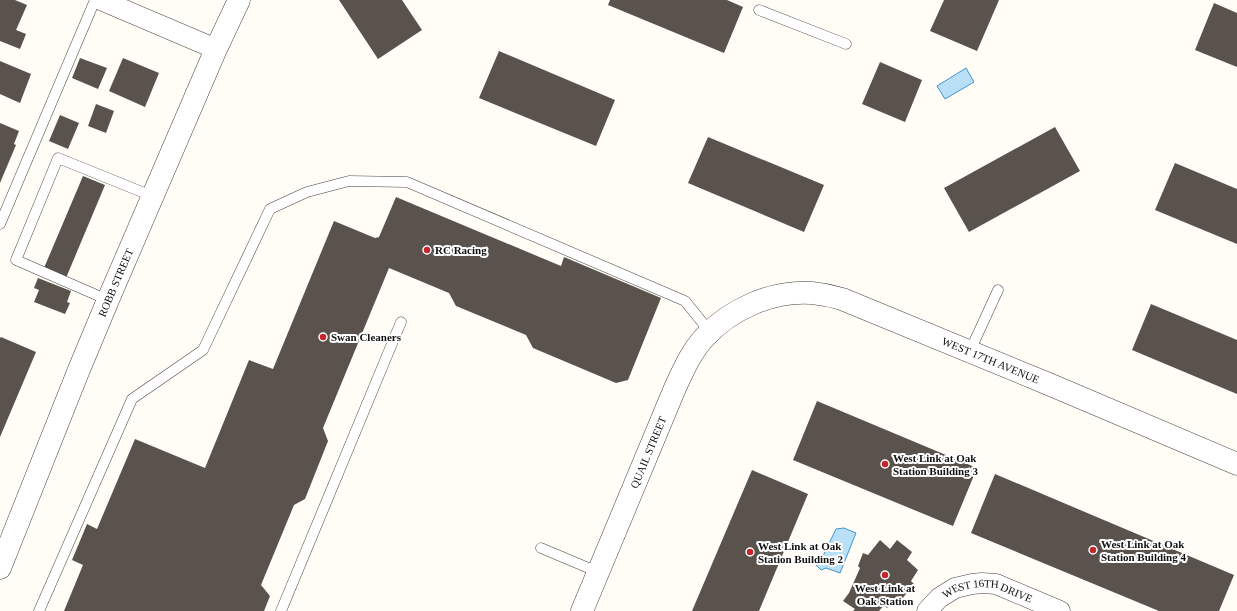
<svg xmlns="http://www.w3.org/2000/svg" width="1237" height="611" font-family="Georgia,serif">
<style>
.water{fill:#b9e0f7;stroke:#3f96cf}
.building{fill:#5a524d}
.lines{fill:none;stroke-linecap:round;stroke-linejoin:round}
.service-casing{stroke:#444;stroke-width:11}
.minor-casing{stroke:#444;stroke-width:21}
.tertiary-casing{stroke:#444;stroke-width:23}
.service{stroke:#fff;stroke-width:10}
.minor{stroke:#fff;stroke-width:20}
.tertiary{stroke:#fff;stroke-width:22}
.poi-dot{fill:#c4262e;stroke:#fff;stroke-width:1.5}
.labels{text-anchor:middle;stroke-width:4;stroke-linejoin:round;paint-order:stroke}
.poi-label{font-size:11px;font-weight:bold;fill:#111;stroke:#fff;text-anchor:start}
.street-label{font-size:11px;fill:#111;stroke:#fff}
</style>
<rect width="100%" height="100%" fill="#fffdf5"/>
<path class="water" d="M966,68l8,14 -29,17 -8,-13z
M844,528l12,5 -16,40 -14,-5 -5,2 -6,-6 4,-5 3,-1 14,-29z"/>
<path class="building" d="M0,0h15l12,5 -11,25 10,4 -6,15 -20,-8z
M339,0h63l20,30 -44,29z
M610,0h117l16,7 -19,46 -116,-48z
M944,0h55l-22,51 -47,-20z
M1214,3l23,10v54l-42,-17z
M499,51l116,49 -19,46 -117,-48z
M80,58l27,10 -9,21 -26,-11z
M123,58l36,15 -14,34 -36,-16z
M0,61l31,13 -11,29 -20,-9z
M880,62l42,18 -17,42 -43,-18z
M96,104l18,7 -8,22 -18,-7z
M60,115l19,8 -11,26 -19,-8z
M0,123l19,8 -5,13 2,1 -16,38z
M1055,127l25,44 -111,61 -25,-44z
M708,137l116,48 -20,47 -116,-49z
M1175,163l62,26v55l-82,-34z
M83,176l22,9 -39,93 -22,-10z
M396,197l165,69 3,-9 97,41 -33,82 -12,3 -83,-35 -7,-13 -70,-29 -7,-13 -60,-25 -66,160 5,13 -23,58 -11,6 -33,80 9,11 -6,15h-200l19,-46 -11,-5 15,-36 10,5 38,-90 70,29 44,-108 24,9 61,-148 41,17 4,-1z
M38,278l33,13 -4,11 3,1 -5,11 -31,-12 5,-12 -5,-2z
M1151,304l86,36v54l-105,-44z
M1,337l35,15 -36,85v-99z
M817,401l160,67 -24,58 -160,-66z
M752,470l56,24 -49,117h-67z
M995,474l239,101 -15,36h-60l-188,-78z
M880,540l10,9 7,-9 15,12 -5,8 11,10 -7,11 3,3 -12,15 -5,-3 -10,12 -3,-3 -5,6h-26l2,-2 -12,-8 6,-8 11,-25 -2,-2 5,-13 5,2z"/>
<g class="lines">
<defs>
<path id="service" d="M759,10l87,34
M0,224l95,-224
M108,300l-92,-40 42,-102 94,38
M970,351l28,-61
M541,548l57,24
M39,611l93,-212 71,-49 67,-141 37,-17 42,-11 58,1 278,119 25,31
M281,611l120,-289"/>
<g id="minor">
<path d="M101,0l115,49"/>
<path id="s1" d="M927,611l12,-13 16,-10 17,-4 10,-1 14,1 64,27"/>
</g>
<g id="tertiary">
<path id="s2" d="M0,568l78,-196 30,-72 108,-251 23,-49"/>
<path id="s3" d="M582,611l93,-223c8,-17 16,-36 29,-50 26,-29 69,-48 108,-45 10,1 20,3 30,6l209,86 186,79"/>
</g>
</defs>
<use href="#service" class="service-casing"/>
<use href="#minor" class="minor-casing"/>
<use href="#tertiary" class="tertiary-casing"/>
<use href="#service" class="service"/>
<use href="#minor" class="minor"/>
<use href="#tertiary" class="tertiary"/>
</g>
<g class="poi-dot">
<circle cx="427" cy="250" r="4"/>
<circle cx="323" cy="337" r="4"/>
<circle cx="885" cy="464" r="4"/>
<circle cx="1093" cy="550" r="4"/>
<circle cx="750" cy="552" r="4"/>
<circle cx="885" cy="575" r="4"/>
</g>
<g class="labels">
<g class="poi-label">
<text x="435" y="254">RC Racing</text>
<text x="331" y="341">Swan Cleaners</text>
<text x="893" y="462">West Link at Oak<tspan x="893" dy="13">Station Building 3</tspan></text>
<text x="1101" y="548">West Link at Oak<tspan x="1101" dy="13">Station Building 4</tspan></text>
<text x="758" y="550">West Link at Oak<tspan x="758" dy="13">Station Building 2</tspan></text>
<text x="885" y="592" text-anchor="middle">West Link at<tspan x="885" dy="13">Oak Station</tspan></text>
</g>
<g class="street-label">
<text dy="4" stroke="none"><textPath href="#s2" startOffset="308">ROBB STREET</textPath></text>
<text dy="4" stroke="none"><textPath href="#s3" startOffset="612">WEST 17TH AVENUE</textPath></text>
<text dy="4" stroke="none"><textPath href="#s3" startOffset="172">QUAIL STREET</textPath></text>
<text dy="4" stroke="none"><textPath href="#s1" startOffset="70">WEST 16TH DRIVE</textPath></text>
</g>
</g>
</svg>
